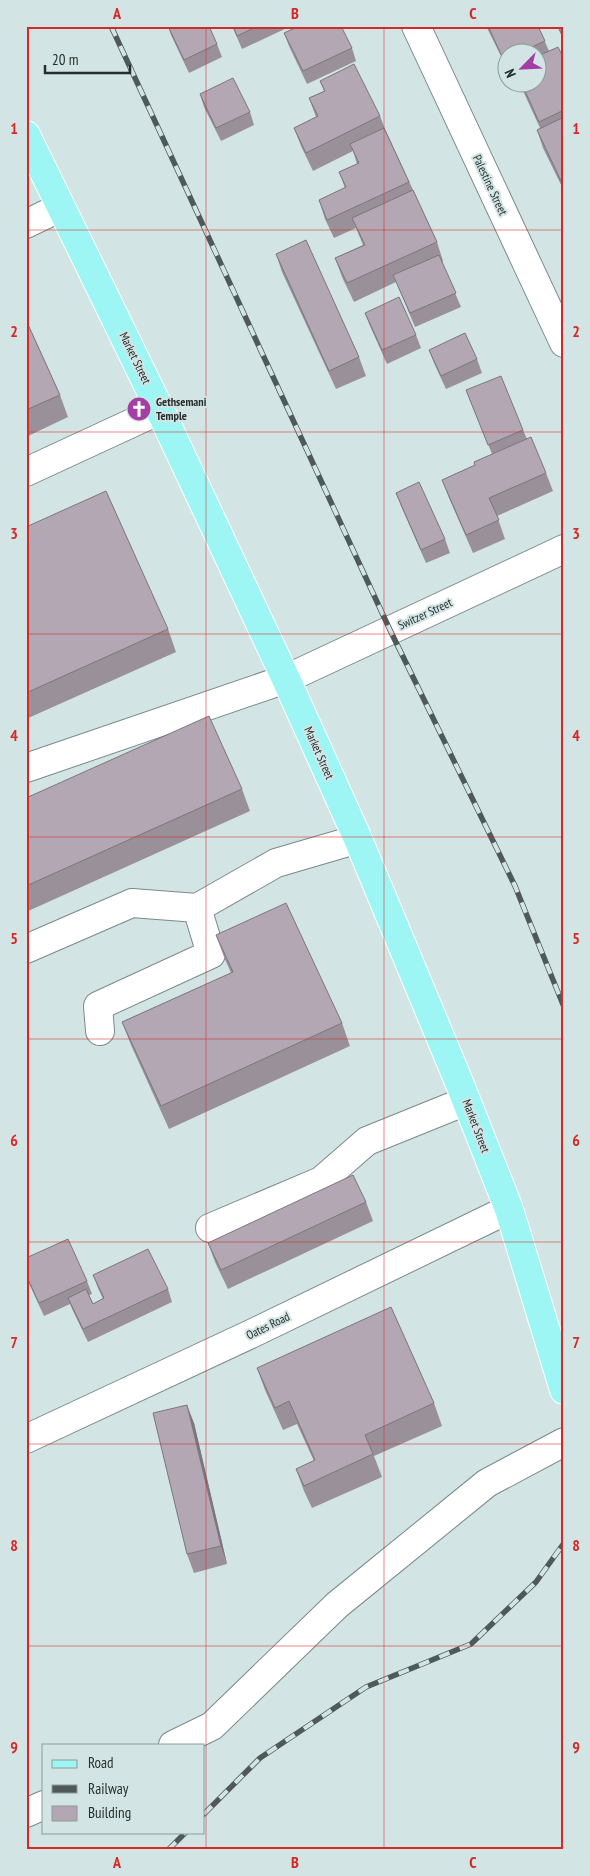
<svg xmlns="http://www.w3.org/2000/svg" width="590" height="1876" font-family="'PT Sans Narrow',sans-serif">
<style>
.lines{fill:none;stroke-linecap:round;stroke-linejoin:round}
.minor-casing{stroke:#798a89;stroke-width:30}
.major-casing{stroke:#fff;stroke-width:30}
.minor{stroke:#fff;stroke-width:28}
.major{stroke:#9ef6f4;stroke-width:28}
.rail-casing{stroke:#4f5959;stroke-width:5.5}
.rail{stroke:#d2e5e4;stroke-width:4;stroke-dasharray:11;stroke-linecap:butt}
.wall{fill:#999099}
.shaded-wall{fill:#7d757d}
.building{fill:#b2a7b2;stroke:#7d757d}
.grid{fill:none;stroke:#d62828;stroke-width:1;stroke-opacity:0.55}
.labels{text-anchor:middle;stroke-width:4;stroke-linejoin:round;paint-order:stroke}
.street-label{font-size:12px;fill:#262d2d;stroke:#d2e5e4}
.poi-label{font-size:12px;font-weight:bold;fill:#262d2d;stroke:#d2e5e4;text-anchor:start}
.neatline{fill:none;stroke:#d62828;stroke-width:2}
.grid-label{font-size:16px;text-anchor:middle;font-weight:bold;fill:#d62828}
</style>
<rect width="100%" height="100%" fill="#d2e5e4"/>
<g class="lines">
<defs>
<path id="minor" d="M416,26l148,317
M26,224l35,-17
M26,472l134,-62
M26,768l260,-89 278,-130
M26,949l106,-46 65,5 79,-45 82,-24
M100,1031l-2,-25 113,-52 -14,-46
M210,1228l111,-47 46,-40 99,-40
M26,1439l225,-105 258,-125
M173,1745l39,-19 125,-121 150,-122 77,-41
M26,1813l18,-8"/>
<path id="major" d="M26,135l134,275 126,269 72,160 101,243 50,127 55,181"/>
</defs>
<use href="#minor" class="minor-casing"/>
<use href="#major" class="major-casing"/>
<use href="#minor" class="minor"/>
<use href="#major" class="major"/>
<defs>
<path id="rail" d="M111,26l279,604 125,256 49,121
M204,1814l56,-56 106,-71 105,-43 65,-62 28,-39
M168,1850l18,-18"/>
</defs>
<use href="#rail" class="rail-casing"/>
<use href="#rail" class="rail"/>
</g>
<path class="wall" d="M168,26l49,18 5,13 -33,16 -18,-38z
M232,26h57v1l-47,22z
M486,26h52l11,25 15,8v132l-21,-43 -6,-18 3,-2 -21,-46h19v-30h-30v18z
M557,26h7v15z
M284,33l68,15 4,13 -49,23 -18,-38z
M320,81l60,35 5,13 52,113 6,19 -1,1 19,45 -46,20 -19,-45 -42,20 -12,-25 -7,-19 28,-13 -7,-17 -22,10 -9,-19 -6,-19 26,-12 -6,-16 18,-8 -4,-13 -40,20 -12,-25 -7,-18 22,-11 -7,-19 15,-7z
M200,94l50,18 4,13 -33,16 -17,-34z
M276,254l83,103 7,19 -30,13 -54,-117z
M365,313l51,22 5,13 -34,16 -17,-38z
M26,320l34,75 8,22 -42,20z
M429,350l48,9 5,14 -36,16 -12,-26z
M466,390l57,40 4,9 19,34 7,18 -56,25 8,23 -32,14 -24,-55 -7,-18 33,-15 17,-11z
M396,493l49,46 5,14 -24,10 -25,-57z
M26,527l142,102 8,23 -150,67z
M242,789l8,22 -224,101v-114z
M216,935l126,88 8,23 -181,83 -38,-84 -9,-23 109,-49 -7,-16z
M366,1202l7,19 -145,68 -13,-27 -7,-19z
M26,1258l61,23 5,13 -3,1 4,9 10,-5 -5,-11 -5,-13 75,14 4,13 -84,40 -15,-31 -3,-7 -26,12 -18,-39z
M257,1368l177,35 8,23 -68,30 8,21 -70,31 -8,-17 -8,-22 18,-8 -17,-37 -14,6 -18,-40z
M194,1423l33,141 -33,9 -7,-19z"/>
<path class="shaded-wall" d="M187,1405l7,18 33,141 -6,-18z"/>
<path class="building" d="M168,26h41l8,18 -33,16z
M233,26h25l-21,10z
M299,26h42l11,22 -49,23 -19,-38z
M488,26h50l7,15 -24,11h-13v7l-4,2z
M558,26h6l-1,11z
M558,47l6,12v51l-25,12 -18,-40h17v-26z
M354,64l26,52 -74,37 -12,-25 24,-12 -9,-18 16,-7 -5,-10z
M233,78l17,34 -34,16 -16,-34z
M564,117v65l-2,1 -25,-53z
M384,128l25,54 -82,38 -8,-20 27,-13 -7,-15 20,-9 -9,-19z
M413,190l24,52 -90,41 -12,-25 30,-13 -13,-27z
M306,240l53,117 -30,14 -53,-117z
M439,255l17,38 -46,20 -17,-38z
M399,297l17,38 -34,15 -17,-37z
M26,320l34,75 -34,15z
M465,333l12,26 -36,17 -12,-26z
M501,376l22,54 -35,15 -22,-55z
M531,437l15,36 -57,25 10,22 -33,15 -24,-55 33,-15 -1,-3z
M419,482l26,57 -24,11 -25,-57z
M106,491l62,138 -142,64v-166z
M209,716l33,73 -216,97v-88z
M286,903l56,120 -181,83 -39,-84 111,-50 -17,-37z
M353,1175l13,27 -145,68 -13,-27z
M68,1239l19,42 -48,22 -13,-28v-17z
M148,1249l20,40 -85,40 -15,-31 18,-9 7,15 11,-6 -11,-23z
M391,1307l43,96 -69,32 8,19 -69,32 -8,-17 19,-9 -26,-59 -14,7 -18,-40z
M187,1405l34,141 -34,8 -34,-141z"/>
<path class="grid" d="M206,26v1824M384,26v1824M26,230h538M26,432h538M26,634h538M26,837h538M26,1039h538M26,1242h538M26,1444h538M26,1646h538"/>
<defs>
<symbol id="church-disc" viewBox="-11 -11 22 22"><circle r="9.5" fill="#a33fa4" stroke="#d2e5e4"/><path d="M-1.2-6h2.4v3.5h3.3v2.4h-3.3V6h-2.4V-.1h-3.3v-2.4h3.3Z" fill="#fff"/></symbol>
</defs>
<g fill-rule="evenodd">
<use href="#church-disc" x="125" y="395" width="28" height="28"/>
</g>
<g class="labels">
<g class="street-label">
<text transform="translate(490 185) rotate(65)" y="4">Palestine Street</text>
<text transform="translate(135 358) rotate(64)" y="4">Market Street</text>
<text transform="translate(425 614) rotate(-25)" y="4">Switzer Street</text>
<text transform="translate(319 753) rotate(66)" y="4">Market Street</text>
<text transform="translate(476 1126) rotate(69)" y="4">Market Street</text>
<text transform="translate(268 1326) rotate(-26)" y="4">Oates Road</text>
</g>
<g class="poi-label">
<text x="156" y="406">Gethsemani<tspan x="156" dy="14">Temple</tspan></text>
</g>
</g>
<rect width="590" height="1876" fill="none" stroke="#d2e5e4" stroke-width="55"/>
<rect x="42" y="1744" width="162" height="90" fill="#d2e5e4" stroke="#8d9b9b"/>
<rect x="52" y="1760" width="25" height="8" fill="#9ef6f4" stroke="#8d9b9b"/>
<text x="88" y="1768" font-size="15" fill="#262d2d">Road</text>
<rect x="52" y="1785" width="25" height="8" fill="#4f5959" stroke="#8d9b9b"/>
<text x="88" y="1794" font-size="15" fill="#262d2d">Railway</text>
<rect x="52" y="1806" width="25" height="15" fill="#b2a7b2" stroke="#8d9b9b"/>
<text x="88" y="1818" font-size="15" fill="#262d2d">Building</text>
<g transform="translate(522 68) rotate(246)"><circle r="24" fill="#d2e5e4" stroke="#8d9b9b"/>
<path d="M0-4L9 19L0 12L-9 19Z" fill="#a33fa4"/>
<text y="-8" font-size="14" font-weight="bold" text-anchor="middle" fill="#262d2d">N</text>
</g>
<path d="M45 65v8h85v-8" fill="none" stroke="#262d2d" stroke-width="2.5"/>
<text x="52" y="65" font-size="15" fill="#262d2d" stroke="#d2e5e4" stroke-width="4" paint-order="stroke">20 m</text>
<rect x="28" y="28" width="534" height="1820" class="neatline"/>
<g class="grid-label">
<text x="117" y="19">A</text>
<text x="295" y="19">B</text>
<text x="473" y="19">C</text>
<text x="14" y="134">1</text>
<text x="576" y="134">1</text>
<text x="14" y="337">2</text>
<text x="576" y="337">2</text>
<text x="14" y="539">3</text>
<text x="576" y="539">3</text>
<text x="14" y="741">4</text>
<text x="576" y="741">4</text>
<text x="14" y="944">5</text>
<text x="576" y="944">5</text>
<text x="14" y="1146">6</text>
<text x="576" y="1146">6</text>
<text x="14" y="1348">7</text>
<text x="576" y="1348">7</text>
<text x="14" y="1551">8</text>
<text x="576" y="1551">8</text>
<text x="14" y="1753">9</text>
<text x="576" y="1753">9</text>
<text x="117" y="1868">A</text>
<text x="295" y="1868">B</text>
<text x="473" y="1868">C</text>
</g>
</svg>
